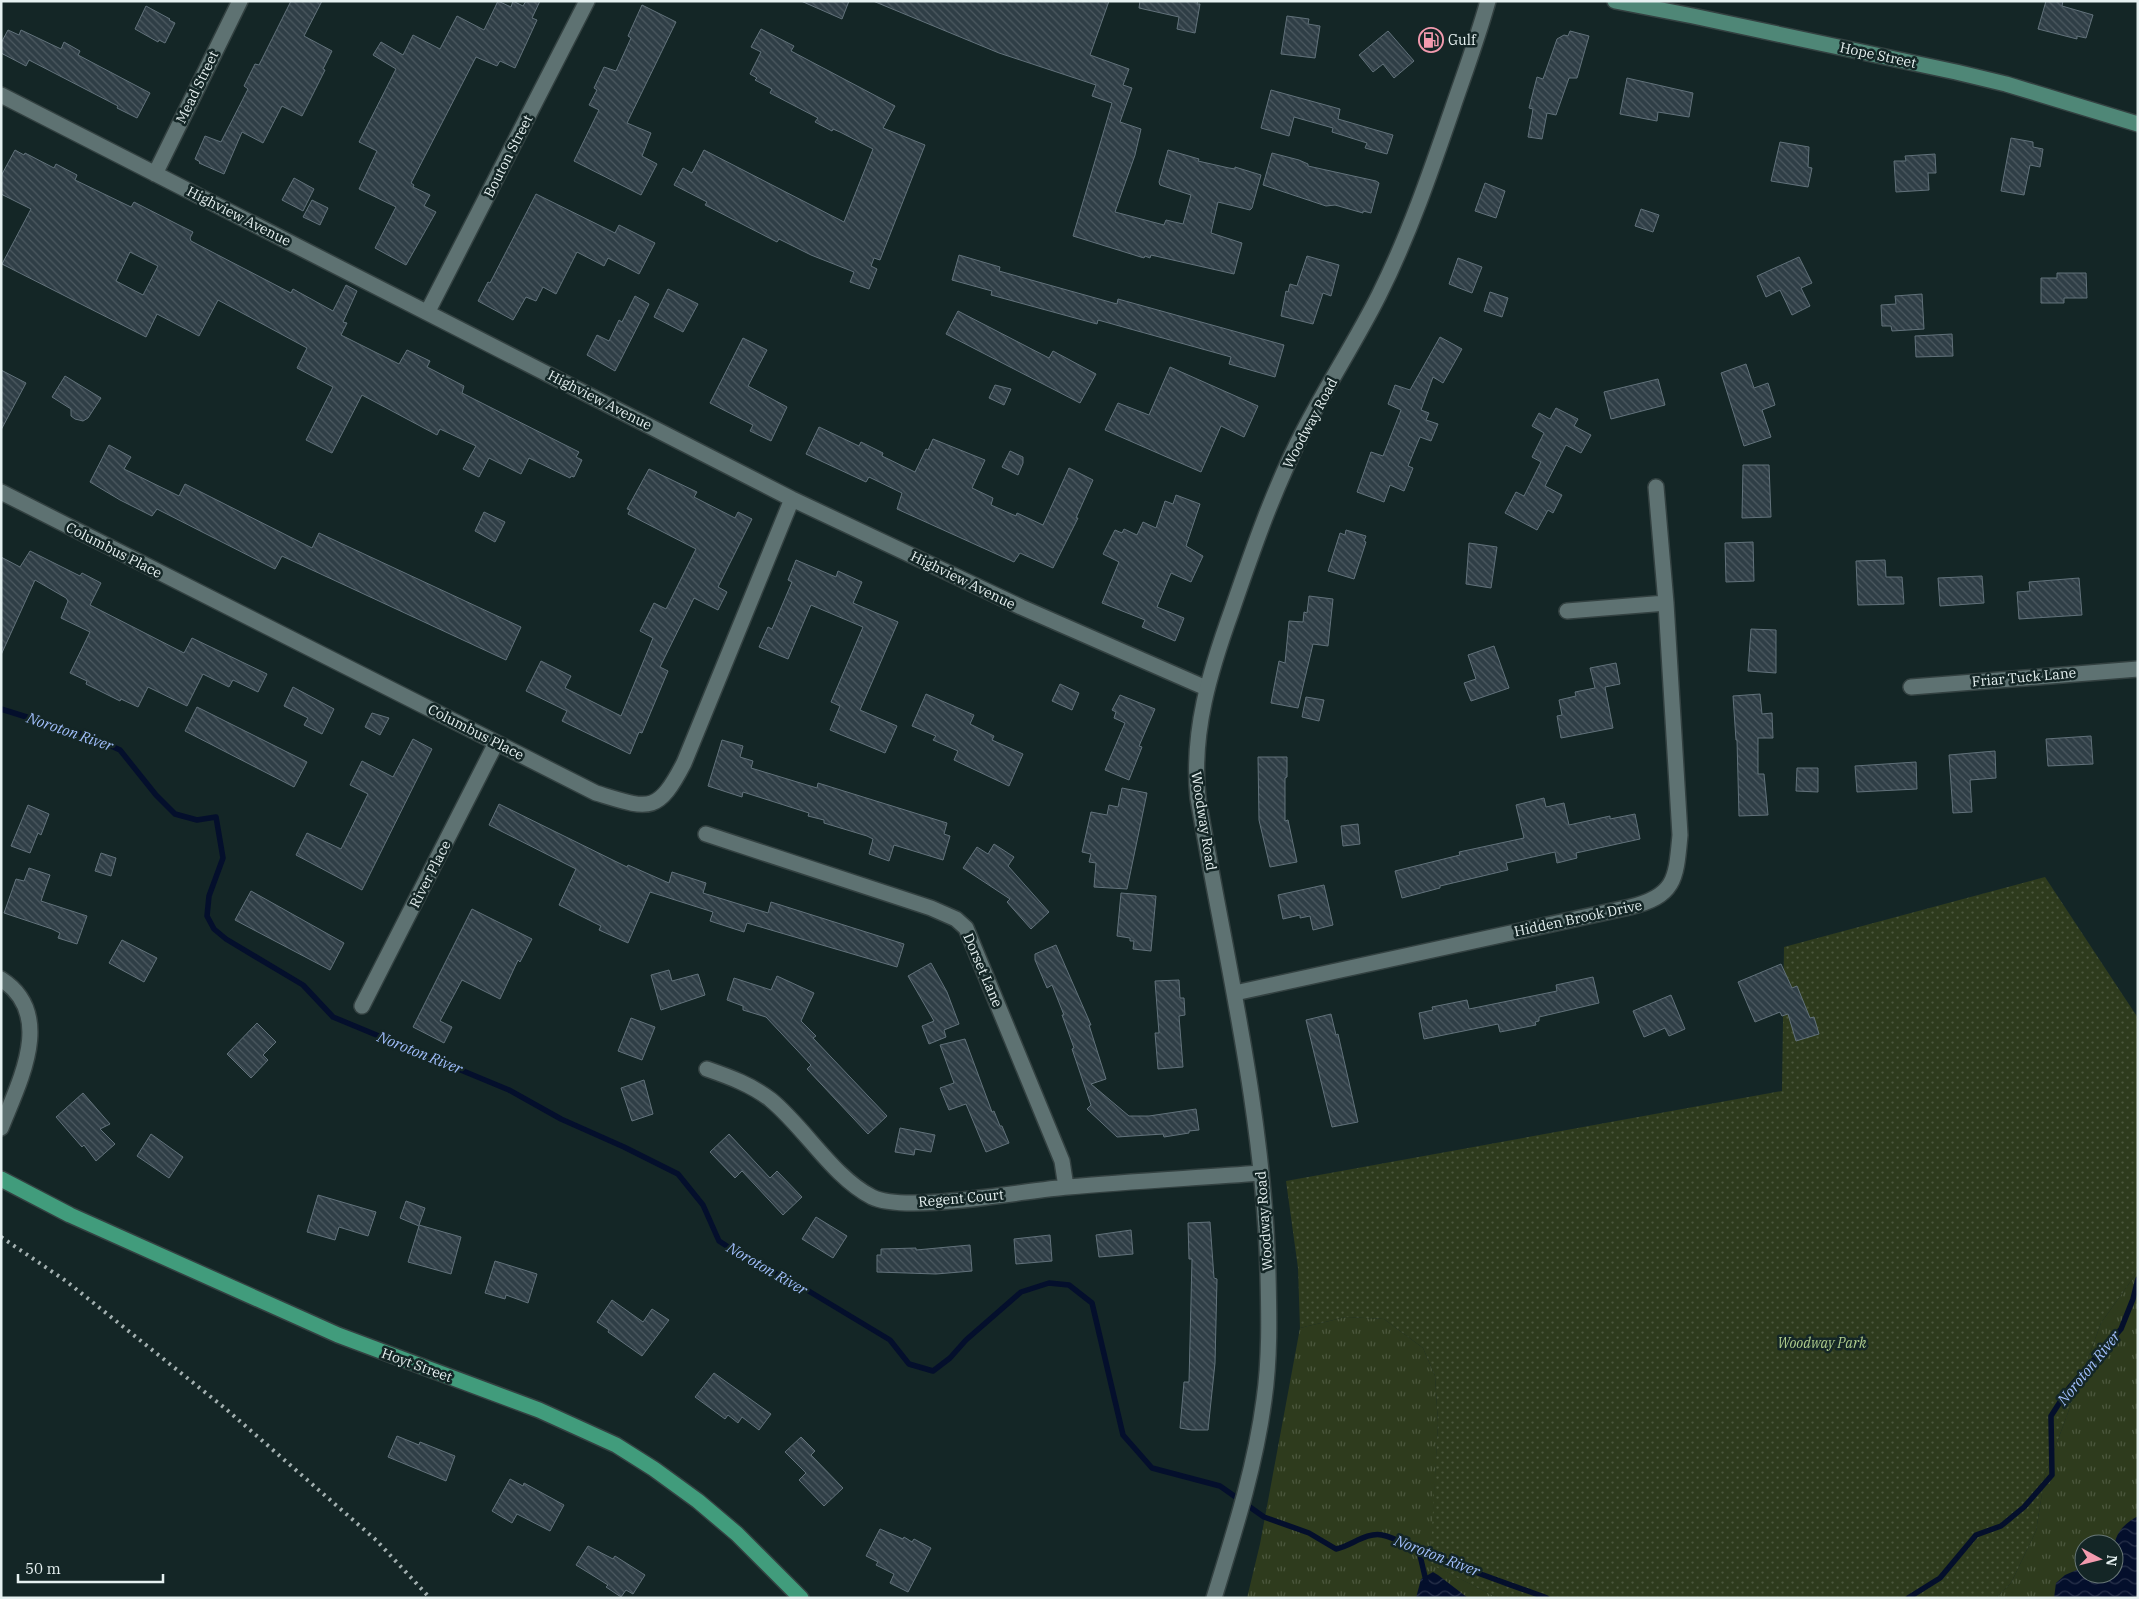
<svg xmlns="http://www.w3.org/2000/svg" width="2139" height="1599" font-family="'IBM Plex Serif',serif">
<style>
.grass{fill:url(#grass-tufts);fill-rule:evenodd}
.park{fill:url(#park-dots)}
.water{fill:url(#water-waves)}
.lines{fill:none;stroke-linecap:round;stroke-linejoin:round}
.stream{stroke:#040f2c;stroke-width:5.5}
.building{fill:url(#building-back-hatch);stroke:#62727b;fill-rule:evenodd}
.minor-casing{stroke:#334141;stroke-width:18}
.tertiary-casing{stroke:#334141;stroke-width:18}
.secondary-casing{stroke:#334141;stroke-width:18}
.primary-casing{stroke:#334141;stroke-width:18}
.minor{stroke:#5e7272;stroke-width:15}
.tertiary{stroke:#5e7272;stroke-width:15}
.secondary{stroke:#4f8777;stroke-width:15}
.primary{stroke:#419c7c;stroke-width:15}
.rail{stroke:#a4b1b1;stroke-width:4;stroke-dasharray:2.5 5;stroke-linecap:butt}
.labels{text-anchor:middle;stroke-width:5;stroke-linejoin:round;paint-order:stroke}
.poi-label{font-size:14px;fill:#e6f1f1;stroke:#142626;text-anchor:start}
.street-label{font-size:14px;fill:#e6f1f1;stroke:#142626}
.park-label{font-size:14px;font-style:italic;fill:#b0ce8e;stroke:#142626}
.water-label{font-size:15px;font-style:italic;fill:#a1bffc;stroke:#142626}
</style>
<defs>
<pattern id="grass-tufts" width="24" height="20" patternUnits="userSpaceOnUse" patternTransform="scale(1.25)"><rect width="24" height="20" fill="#2e3b1d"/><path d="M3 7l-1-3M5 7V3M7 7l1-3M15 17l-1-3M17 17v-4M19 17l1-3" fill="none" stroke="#4c583e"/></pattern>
<pattern id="park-dots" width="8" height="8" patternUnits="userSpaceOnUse" patternTransform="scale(1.25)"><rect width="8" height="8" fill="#2e3b1d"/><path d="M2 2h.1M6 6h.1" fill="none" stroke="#4c583e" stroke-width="1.8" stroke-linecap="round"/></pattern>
<pattern id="water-waves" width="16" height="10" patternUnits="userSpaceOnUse" patternTransform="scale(1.25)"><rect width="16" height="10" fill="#040f2c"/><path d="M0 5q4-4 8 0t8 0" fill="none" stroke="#29324b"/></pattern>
<pattern id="building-back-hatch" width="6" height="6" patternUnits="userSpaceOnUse" patternTransform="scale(1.25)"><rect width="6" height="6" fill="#2f3e46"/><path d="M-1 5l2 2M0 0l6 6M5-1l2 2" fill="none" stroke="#4d5a61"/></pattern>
</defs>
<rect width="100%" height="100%" fill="#142626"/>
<path class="grass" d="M2138,1271v327h-142l15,-15 25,-52 9,-56 56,-152zM2084,1544h30v30h-30z
M1346,1317l38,2 39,29 12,28 3,47 -7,141 67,34h-251l13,-54 40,-216z"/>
<path class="park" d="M2045,877l93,141v253l-37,52 -56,152 -9,56 -25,52 -15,15h-498l-68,-34 8,-141 -3,-47 -12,-28 -39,-29 -38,-2 -46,11 -2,-60 -12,-87 496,-90 2,-144z"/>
<path class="water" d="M2138,1516v82h-84l2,-15 9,-8 14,-6 5,-10v15h30c0,-29 -4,-42 24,-58z
M1433,1572l5,3 30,23h-52l5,-19z"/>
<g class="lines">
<path class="stream" d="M1,709l93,29 26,12 36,45 19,19 22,6 19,-3 7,41 -14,38 -2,20 7,13 12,10 77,46 30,32 176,73 52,29 63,28 54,27 25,31 16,36 31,20 47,23 93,56 19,24 24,7 17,-13 16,-18 55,-48 28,-9 20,2 23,18 31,132 29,33 68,18 44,31 45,16 27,16c15,-3 30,-17 46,-14 15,3 29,13 43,18 40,16 81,30 122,45
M1419,1551l7,30
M1908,1598l32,-20 36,-43 25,-9 23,-19 28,-32 -1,-59 18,-28 52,-59 12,-30 5,-20"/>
</g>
<path class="building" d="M291,1h31l-18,35 28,15 -9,18 2,1 -23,46 -20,-10 -19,37 -21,-11 -18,42 -25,-11 1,-1 -5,-3 10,-23 16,6 27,-53 -4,-3 11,-22 4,1z
M498,1l13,6 2,-6 10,5 3,-5h14l-8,17 5,2 -22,48 -15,-7 -3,5 -21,-9 -65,126 3,2 -1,2 17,8 -6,11 12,6 -30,53 -31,-17 21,-41 -37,-18 18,-38 -18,-9 37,-73 -23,-14 8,-13 22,13 10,-20 27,14 17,-33 27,14z
M801,1h48l-7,18z
M873,1h236l-19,54 39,14 -6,16 9,3 -12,34 21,7 -6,26 -20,57 49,13 2,-5 17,4 8,-29 -31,-10 -1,-3 9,-32 31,9 -1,2 31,7 6,1v-2l26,8 -9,33 -2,2 -32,-8 -7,31 31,10 -8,31 -83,-19 -1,3 -5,-2 -1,2 -71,-22 39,-133 -20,-7 4,-11 -97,-32z
M1140,1h58l-1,3h3l-5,29 -18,-4 2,-12 -40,-9z
M2046,1h17l-1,5 31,9 -7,23 -9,-2v3l-39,-10z
M642,5l34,17 -49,101 24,10 -9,23 15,8 -16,31 -67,-34 25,-51 -10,-5 8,-15 -3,-2 10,-21 12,4 15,-33 -3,-2z
M146,6l24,13 -1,1 6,3 -10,20 -6,-3 -1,2 -23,-13z
M1287,16l22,3 -1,5 12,2 -5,32 -34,-4z
M761,29l33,17 -3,5 104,55 -12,22 42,17 -45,115 -6,-2 -3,8 6,3 -8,20 -19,-7 4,-10 -43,-17 -32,-16 -2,3 -72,-37 2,-3 -33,-17 9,-17 9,5 12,-23 140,72 29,-73 -33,-17 -7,-3 -1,2 -17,-9 3,-4 -48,-25 2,-4 -17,-9 2,-2 -7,-4 11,-22 -10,-5z
M8,30l11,5 2,-5 40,19 3,-7 16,9 -2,4 72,38 -13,25 -20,-10 1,-2 -89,-46 -3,6 -25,-13v-10z
M1388,31l26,30 -20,17 -11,-14 -10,8 -14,-17z
M1570,31l19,5 -12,42h-8l-13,37 -9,-2 -5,26 -14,-2 5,-28 -4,-1 8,-31 6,2 14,-40 7,-4 4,1z
M1627,78l66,15 -4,24 -31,-5 -1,9 -37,-7z
M1271,90l69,19 -2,10 55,16 -6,19 -22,-6 2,-5 -35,-11 1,-4 -39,-11 -5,19 -28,-8z
M2011,138l22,4v5l10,2 -3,18 -10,-2 -6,30 -23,-4z
M1780,142l29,5 -1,20 4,1 -4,19 -37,-6z
M15,150l9,5 1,-2 29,15 2,-4 21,11 -2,5 56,27 3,-5 41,21 18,9 -3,6 1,3 100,52 2,-4 40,22 13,-26 11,6 -14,31 4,1 -6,12 58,29 8,-14 23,11 -3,6 37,19 -2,7 117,59 -3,5 6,3 -8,17 -3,-1 -1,2 -41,-20 -8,16 -32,-16 -10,19 -16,-8 13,-23 -36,-17 -3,6 -75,-40 -30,58 -26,-13 27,-53 -36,-19 10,-20 -89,-48 -19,36 -42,-22 -11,23 -144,-73 29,-55 -30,-15v-18zM130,252l28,14 -15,29 -27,-14z
M1272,153l27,7 9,4v2l68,15 3,2 -8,30 -8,-2v2l-28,-8 -9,1 -63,-21z
M1935,154l1,19h-8l1,17 -33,2 -2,-31h12l-1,-5z
M294,178l20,11 -11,22 -21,-11z
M1485,183l20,8 -9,27 -21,-7z
M536,194l79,39 4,-8 36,18 -16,31 -31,-16 -4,8 -27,-14 -21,42 -13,-7 -7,14 -10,-4 -13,23 -35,-19 10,-19 2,1z
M312,200l16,8 -8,17 -17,-8z
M1641,209l18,6 -6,17 -18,-6z
M959,255l41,12 -1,4 118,33 1,-5 166,46 -9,32 -46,-13 2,-7 -133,-37 -1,4 -106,-29 1,-4 -40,-11z
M1307,256l32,9 -8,31 -8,-3 -10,31 -32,-8 5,-25 2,1 2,-8 7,2z
M1799,257l13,26 -11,5 9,18 -18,9 -12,-25 -14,7 -9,-21z
M1458,258l24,9 -10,26 -23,-9z
M2057,273h29l1,25h-23v5h-23v-25h16z
M668,289l30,15 -15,28 -29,-15z
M1490,292l18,6 -6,19 -18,-6z
M1922,294l2,35 -32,2 -1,-5h-9l-1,-21 15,-1 -1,-8z
M635,296l14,8 -34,67 -28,-16 10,-20 12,6 10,-21 3,2z
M958,311l91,47 4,-7 43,23 -16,29 -134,-69z
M1952,334l1,22 -37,1 -1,-21z
M1440,337l22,12 -19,34 -10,-6 -12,33 8,3 -3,7 12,4 -7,17 -11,-4 -12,29 5,2 -9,23 -14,-6 -6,17 -27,-10 14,-40 12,4 18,-46 -13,-6 7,-19 15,5z
M743,338l24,12 -19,36 39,21 -16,34 -21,-10 3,-6 -43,-22z
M1746,364l8,24 14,-5 7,22 -13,5 9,27 -27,9 -23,-73z
M1170,367l88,39 -14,31 -23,-11 -20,46 -96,-42 13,-27 31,12z
M1,370l25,13 -25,47z
M65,376l36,22 -13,20 -5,3 -8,-2 -4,-3v-7l-19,-12z
M1658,379l7,26 -54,14 -7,-27z
M995,385l16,4 -7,16 -15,-7z
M1556,408l22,11 -4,7 17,9 -10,18 -15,-8 -21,41 17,9 -9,18 -5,-3 -11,20 -32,-17 11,-21 8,4 17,-34 -9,-5 12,-24 -12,-7 7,-13 11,6z
M819,427l40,19 2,-4 22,11 -1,3 33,16 11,-23 2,1 5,-11 52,21 -13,28 21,10 -2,7 25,11 1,-3 26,12 26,-57 24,12 -17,38h2l-25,50 -33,-15 -6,9 -117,-53 5,-16 -33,-16 -3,5 -60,-28z
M109,445l22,12 -7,12 55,27 6,-12 127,64 7,-15 202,94 -15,33 -224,-104 -7,13 -118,-60 -5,7 -32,-16 -30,-18z
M1010,451l13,6v6l-5,12 -16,-8z
M1743,465h26l2,52 -29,1z
M649,469l48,23 -3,5 41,21 3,-6 14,7 -34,68 9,5 -9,18 -24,-12 -34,69 8,4 -26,62 -3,-1 -9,22 -68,-33 5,-10 -41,-20 15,-30 30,15 -6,12 56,28 32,-78 -13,-7 14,-28 12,6 30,-60 -68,-35 2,-4 -3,-1z
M1176,495l24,9 -14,42 17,10 -12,26 -20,-9 -14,34 27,11 -9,23 -33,-14 3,-7 -43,-17 17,-41 -16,-8 12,-24 7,3 2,-4 13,6 6,-13 13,6 9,-27 8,3z
M484,512l21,10 -10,20 -20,-11z
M1346,530l20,6 -2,5 2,1 -12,37 -26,-8 12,-38 5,2z
M1753,542l1,39 -28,1 -1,-39z
M1469,543l28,4 -6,41 -25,-4z
M30,551l50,25 2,-3 19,10 -11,22 94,48 8,-15 75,36 -9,18 -25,-12 -4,7 -26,-13 -16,32 -39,-19 -10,20 -17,-8 -1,2 -34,-17 1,-3 -17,-8 20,-41 -29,-14 7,-17 -2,-3 -31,-18 -34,75v-98l19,10z
M796,560l40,17 2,-6 24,11 -9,21 45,19 -38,88 37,16 -12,27 -55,-23 10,-24 -9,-4 32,-75 -52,-22 -23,54 -29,-12 9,-20 4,2 20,-47 -4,-2z
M1885,560l1,17h16l2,27 -46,1 -2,-44z
M1982,576l2,27 -44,3 -2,-28z
M2079,578l3,37 -63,4 -2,-27 13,-1 -1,-9z
M1309,596l24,3 -5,47 -15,-2 -15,64 -27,-5 8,-42 6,2 4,-42 14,1 1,-10 3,1z
M1751,629l25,1v43l-28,-2z
M1494,646l15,42 -38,13 -7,-18 12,-4 -8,-24z
M1616,663l4,21 -15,3 8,41 -52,10 -4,-22 5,-1 -3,-15 17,-4 -1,-4 20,-4 -5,-20z
M1060,684l19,9 -7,17 -20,-9z
M293,687l41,22 -12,25 -18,-9 4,-7 -24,-12z
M926,694l48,21 -4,9 24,12 -2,4 31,14 -14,32 -55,-26 4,-9 -25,-11 3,-4 -24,-10z
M1760,694l2,20 10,-1 1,25h-15v36h6l4,41 -29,1 -2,-76h-1l-3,-44z
M1120,695l35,14 -16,37 3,1 -13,33 -24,-10 20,-47 -11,-5 2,-6 -4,-2z
M1306,697l18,3 -5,21 -17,-4z
M197,707l110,55 -13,25 -109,-56z
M372,713l17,5 -9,17 -15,-8z
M2091,736l2,28 -45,2 -2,-27z
M413,739l19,10 -70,141 -66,-35 11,-22 34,16 27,-55 -18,-9 12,-24 31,16z
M722,740l21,6 -3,11 13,4 -2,7 66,20 1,-5 129,40 -3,11 6,2 -7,24 -49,-15 -5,16 -20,-7 4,-15 -6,-3 -43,-13v-3l-16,-4 1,-3 -66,-21 -1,5 -34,-11z
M1995,751l1,27 -26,2 2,32 -19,1 -4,-58z
M1258,757h29v20l-2,1v43l3,-1 9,42 -27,5 -11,-47z
M1916,762l1,27 -60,3 -2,-26z
M1797,768h21v24l-22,-1z
M1122,788l25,5 -20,96 -33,-2 2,-24 -7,-1 2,-8 -9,-2 9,-40 16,3 2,-10 9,2z
M1544,798l2,9 18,-4 5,22 41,-9v3l25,-5 5,25 -64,14 1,5 -20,5 -2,-11 -49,11 2,7 -68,16v2l-38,10 -7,-27 65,-16 -1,-3 65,-14 -8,-33z
M499,804l128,63 1,-2 41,18 3,-11 34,11 -3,10 65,20 3,-11 133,42 -7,23 -150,-44 -3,9 -34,-11 3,-9 -63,-20 -22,51 -29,-13 2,-4 -42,-21 17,-36 -87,-44z
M28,805l21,9 -8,21 -3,-2 -8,20 -19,-7z
M1358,824l2,20 -17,2 -2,-20z
M994,844l20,13 -6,9 41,46 -18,17 -24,-27 3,-3 -47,-31 14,-21 11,7z
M101,853l15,5 -5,18 -16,-5z
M29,868l21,7 -9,26 46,15 -10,28 -19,-6 2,-5 -8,-4 -48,-16 12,-34 8,2z
M1324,885l9,40 -20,5 -3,-14 -10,2v-3l-17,4 -5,-24z
M251,891l93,52 -14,27 -95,-50z
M1121,893l35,3 -5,55 -18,-2 1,-8h-4v-3l-13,-2z
M472,909l60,30 -12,23 -2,-2 -18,39 -38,-19 -22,41 12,6 -8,16 -31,-16z
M122,940l35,18 -13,24 -35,-19z
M1056,945l35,80h-2l17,54 -15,5 38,32h20l47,-7 3,21 -10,1v2l-25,4 -1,-3 -46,3 -30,-28 4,-4 -19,-56 2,-1 -12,-33h2l-12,-30 -5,3 -12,-28v-6z
M931,963l16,29 12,32 -15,6 2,7 -17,7 -7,-18 12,-5 -26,-45z
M1781,964l11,24 5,-2 13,32 4,-1 5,17 -23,7 -8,-27 -6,2 -2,-4 -25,10 -17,-40z
M669,970l3,11 26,-7 7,21 -44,15 -10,-35z
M777,976l37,17 -13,28 15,15 -3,2 74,78 -19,18 -61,-65 4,-4 -45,-48 -23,-7v-4l-16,-6 7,-22 37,12z
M1593,977l6,26 -60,14v4l-4,1 1,3 -36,7 -2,-8 -74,15 -5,-26 14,-3 -1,-3 35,-7 2,9 88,-18 -1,-6z
M1179,980l1,18h4l1,17 -6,1 4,51 -25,2 -3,-36h4l-4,-52z
M1671,995l14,34 -16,7 -4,-8 -21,9 -11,-26z
M1331,1014l5,21 2,-1 20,88 -26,5 -26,-107z
M631,1018l24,9 -13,33 -24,-9z
M257,1023l19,19 -13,13 5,5 -17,18 -24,-24z
M965,1039l27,73 2,-1 6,15h2l7,17 -23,9 -20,-48 -17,6 -9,-22 14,-5 -14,-38z
M644,1080l9,34 -21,7 -11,-33z
M83,1093l27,31 -10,5 15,15 -19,17 -12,-16 -2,2 -26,-30z
M900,1128l35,7 -4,17 -16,-3 -1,6 -19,-3z
M151,1134l32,23 -14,21 -32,-22z
M729,1134l41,44 7,-7 25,26 -19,18 -41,-44 -7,7 -25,-26z
M318,1195l58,17 -8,24 -29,-9 -4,13 -28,-8z
M406,1201l19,7 -6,17 42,12 -10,37 -43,-12 11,-36 -19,-8z
M816,1217l31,19 -14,22 -31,-19z
M1210,1222l4,56 3,1 -2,84 -7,67h-16l-12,-2 4,-46h5l3,-123h-3l-1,-36z
M1131,1230l2,24 -34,3 -3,-22z
M1050,1235l2,26 -36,3 -2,-25z
M970,1245l2,26 -36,3 -59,-2v-17h4v-6l35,-1v2z
M495,1261l42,13 -9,29 -22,-8 -1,4 -20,-6z
M612,1300l31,22 9,-13 17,11 -27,36 -34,-24 1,-2 -12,-8z
M714,1373l57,41 -12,16 -17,-13 -4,6 -10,-8 -3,4 -30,-22z
M397,1436l22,9 1,-3 35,14 -9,25 -58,-24z
M801,1437l14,14 -4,4 32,33 -19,18 -25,-26 7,-7 -21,-21z
M510,1479l13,7 1,-3 40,22 -14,26 -33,-17 -5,9 -20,-12z
M880,1529l23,10 1,-2 8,5 2,-3 17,9 -23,44 -18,-9 4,-9 -18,-9 2,-3 -12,-6z
M588,1546l25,13 2,-3 30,19 -12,19 -7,-4 -5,7 -15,-10 2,-2 -32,-20z"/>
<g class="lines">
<defs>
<path id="minor" d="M1,95l791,404 229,108 185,81
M155,174l85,-173
M428,311l159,-310
M1,492l595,301c53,16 61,22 88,-30l108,-264
M1567,611l99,-8
M1911,687l227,-18
M706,834l225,74 25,11 10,9 96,233 4,26
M1,979c55,35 18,103 0,149
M1235,993l395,-86c46,-11 46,-29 50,-72l-14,-232 -10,-116
M362,1006l134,-263
M707,1069c23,8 45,16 64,31 34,28 62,77 101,97 35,17 153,-7 196,-10 64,-6 129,-9 193,-14"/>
<path id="tertiary" d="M1214,1598c20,-65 41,-130 50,-198 6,-41 5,-84 4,-126 -4,-161 -43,-318 -70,-476 -7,-66 12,-127 34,-188 21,-61 42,-122 72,-180 23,-45 52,-89 75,-135 30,-60 52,-124 74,-188 12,-35 25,-70 35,-106"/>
<path id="secondary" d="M1615,1l78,15 263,56 50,12 132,40"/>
<path id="primary" d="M1,1179l69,36 268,120 201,75 77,35 38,24 44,32 39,33 64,64"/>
</defs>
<use href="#minor" class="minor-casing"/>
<use href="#tertiary" class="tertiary-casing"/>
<use href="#secondary" class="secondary-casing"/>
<use href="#primary" class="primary-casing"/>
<use href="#minor" class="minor"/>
<use href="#tertiary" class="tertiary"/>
<use href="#secondary" class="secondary"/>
<use href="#primary" class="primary"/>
<path class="rail" d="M1,1237l65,44 160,128 150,131 54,58"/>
</g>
<defs>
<symbol id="fuel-ring" viewBox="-11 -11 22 22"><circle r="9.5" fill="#142626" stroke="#f29aae" stroke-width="1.5"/><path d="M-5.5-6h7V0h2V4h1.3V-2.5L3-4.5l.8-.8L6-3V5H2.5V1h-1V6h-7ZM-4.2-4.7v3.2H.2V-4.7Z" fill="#f29aae"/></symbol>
</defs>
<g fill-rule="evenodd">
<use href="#fuel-ring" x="1417" y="26" width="28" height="28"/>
</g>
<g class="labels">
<g class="poi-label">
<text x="1448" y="45">Gulf</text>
</g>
<g class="street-label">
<text transform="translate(1878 55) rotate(12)" y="5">Hope Street</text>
<text transform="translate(197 87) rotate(-64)" y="5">Mead Street</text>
<text transform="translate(508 156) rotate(-63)" y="5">Bouton Street</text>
<text transform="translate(239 216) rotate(27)" y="5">Highview Avenue</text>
<text transform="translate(600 400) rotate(27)" y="5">Highview Avenue</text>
<text transform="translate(1310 423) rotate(-62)" y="5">Woodway Road</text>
<text transform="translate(114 550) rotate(27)" y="5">Columbus Place</text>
<text transform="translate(963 580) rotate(26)" y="5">Highview Avenue</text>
<text transform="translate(2024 677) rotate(-5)" y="5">Friar Tuck Lane</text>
<text transform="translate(476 732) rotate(27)" y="5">Columbus Place</text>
<text transform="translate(1204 821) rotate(81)" y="5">Woodway Road</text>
<text transform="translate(430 874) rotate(-63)" y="5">River Place</text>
<text transform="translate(1578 918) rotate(-12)" y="5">Hidden Brook Drive</text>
<text transform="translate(983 970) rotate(67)" y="5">Dorset Lane</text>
<text transform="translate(961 1198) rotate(-5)" y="5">Regent Court</text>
<text transform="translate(1264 1221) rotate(-94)" y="5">Woodway Road</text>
<text transform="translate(417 1365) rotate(20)" y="5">Hoyt Street</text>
</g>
<g class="park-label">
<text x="1822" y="1348">Woodway Park</text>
</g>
<g class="water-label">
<text transform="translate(70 732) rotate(19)" y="5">Noroton River</text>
<text transform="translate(420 1053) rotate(22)" y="5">Noroton River</text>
<text transform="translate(767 1269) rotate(30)" y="5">Noroton River</text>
<text transform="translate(2089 1368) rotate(-51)" y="5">Noroton River</text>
<text transform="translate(1437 1556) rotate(21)" y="5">Noroton River</text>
</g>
</g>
<rect width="2139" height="1599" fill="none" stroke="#e6f1f1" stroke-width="5"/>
<g transform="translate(2099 1559) rotate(97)"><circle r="24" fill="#142626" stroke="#687777"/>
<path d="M0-4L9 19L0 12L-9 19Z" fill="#f29aae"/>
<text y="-8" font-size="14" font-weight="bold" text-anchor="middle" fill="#e6f1f1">N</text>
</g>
<path d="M18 1574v8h145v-8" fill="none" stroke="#e6f1f1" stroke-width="2.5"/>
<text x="25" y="1574" font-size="15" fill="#e6f1f1" stroke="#142626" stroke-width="4" paint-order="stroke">50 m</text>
</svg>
